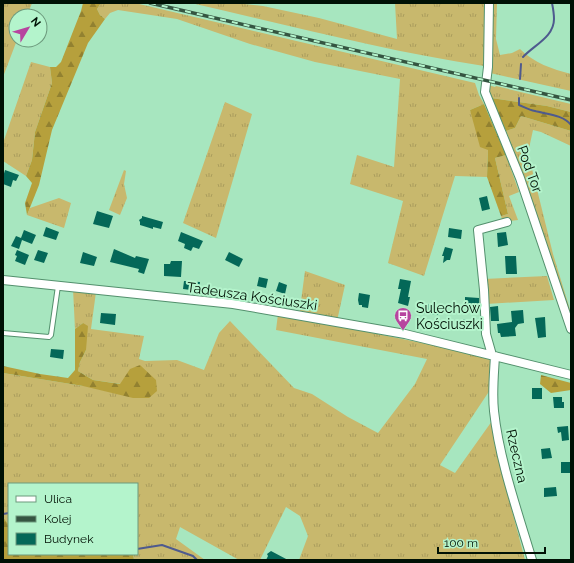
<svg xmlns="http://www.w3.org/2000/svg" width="574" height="563" font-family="Raleway,sans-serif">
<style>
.grass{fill:url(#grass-tufts)}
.forest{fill:url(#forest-firs)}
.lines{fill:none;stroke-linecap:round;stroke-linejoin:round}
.stream{stroke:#4e5a8e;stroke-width:2}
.building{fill:#046858}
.lane-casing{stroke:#53906d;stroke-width:6}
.street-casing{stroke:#53906d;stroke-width:10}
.lane{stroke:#fff;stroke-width:4}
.street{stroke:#fff;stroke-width:8}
.rail-casing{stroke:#355541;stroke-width:3.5}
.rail{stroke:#b4f4cc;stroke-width:2;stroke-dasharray:6;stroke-linecap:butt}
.labels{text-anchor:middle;stroke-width:4;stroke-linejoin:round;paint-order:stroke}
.street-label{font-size:14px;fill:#001105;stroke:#b4f4cc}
.poi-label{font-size:14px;fill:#001105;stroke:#b4f4cc;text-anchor:start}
</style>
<defs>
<pattern id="grass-tufts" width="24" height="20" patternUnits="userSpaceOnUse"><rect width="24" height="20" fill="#c8b86d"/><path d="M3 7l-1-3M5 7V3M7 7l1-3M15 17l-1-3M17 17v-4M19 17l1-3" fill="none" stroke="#aa9d5d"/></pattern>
<pattern id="forest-firs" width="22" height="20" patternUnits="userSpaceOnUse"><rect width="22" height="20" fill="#b6a03c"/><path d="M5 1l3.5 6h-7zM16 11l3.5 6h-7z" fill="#928130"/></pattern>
</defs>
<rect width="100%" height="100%" fill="#a7e6bf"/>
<path class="grass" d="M3,3h29l-5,13h-11v24h1l-14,37z
M101,3h34l340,80 4,12 5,9 -14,6 18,40 -1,27 -32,-1 -31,100 -36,-13 15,-62 -53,-17 7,-29 37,12 6,-88 -85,-17 -65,-18 -73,-25 -59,-9 -8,3 -5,6 -5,-4 -3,-6z
M191,3h44l28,3 56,12 78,21 -2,-36h90l-1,63c-98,-15 -196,-41 -293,-63z
M492,3h5l-1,36 4,16 12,-2 8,-4c14,14 32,20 51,25v17l-81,-18z
M31,62l19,5 2,16 -17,49 -3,28 -6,16 -23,-15v-18z
M488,85l7,2 1,-1 75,18v8l-24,-6 -56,-8z
M225,102l27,12 -36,124 -33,-15z
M521,116l50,15v15l-30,-14 -8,-2 -5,23 25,101 18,59v7l-34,-103 -31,-86 9,-3z
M506,155l13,37 -10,4 9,24 -15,2 -2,-6 7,-2 -13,-56z
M124,170l2,1 -2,13 3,14 -7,17 -11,-5z
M59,198l12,5 -7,25 -37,-13 3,-7z
M305,271l40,14 -8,36 -38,-5z
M547,276l7,24 -68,4 -2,-25z
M73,289l23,3 -5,37 53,7 -5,23 6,2 32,-1 27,10 15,-37 11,-12 64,67 18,6 36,23 30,16 37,-49 12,-25 -151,-29 2,-16 204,41 7,3 3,8 -2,24 -50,75 15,8 37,-52 3,25 30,114h-226l9,-24 -8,-20 -14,-9 -26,53h-21l-59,-33 -4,12 29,21h-71l-1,-6h4v-70h-128v41l-6,-8v-144l80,13 38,-2 -28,-4 -15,-9 2,-9 6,-12 -3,-27 -8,6z"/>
<path class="forest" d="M83,3h18l-4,6 3,6 5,4 -17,24 -36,87 -13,55 -12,30 -2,-12 7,-20 -6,-7 6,-16 3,-28 17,-49 -2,-16h6l5,-5 20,-51z
M491,98l56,8 24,6v19l-50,-15 -6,12 -9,3z
M484,104l22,51 -11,3 13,56 -7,2 -14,-39 1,-27 -8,-3 -10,-37z
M83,323l5,3 -2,24 -6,12 -2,9 15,9 27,4 10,-15 10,-4 16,15 1,11 -8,7h-16l-50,-12 -80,-13v-7l37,8 28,4 7,-8v-41z
M541,375l30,8v7l-20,3 -11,-9z
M3,517l6,8v29h124l1,6h-131z"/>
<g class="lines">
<path class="stream" d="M523,57c11,-12 31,-20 31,-38 0,-5 -1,-11 -2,-16
M520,79l1,-15
M519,98v7c5,2 10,5 16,6 11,3 29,4 36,14
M3,514l6,-1
M137,549l25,-4 31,11 4,4"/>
</g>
<path class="building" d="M5,170l14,5 -3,6 -3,-1 -2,7 -8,-3v-7z
M487,196l3,13 -8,2 -3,-13z
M97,211l16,5 -4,12 -16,-4z
M142,216l21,6 -2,7 -8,-2v2l-13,-4v-3l-1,-2 3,-2z
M46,227l13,5 -3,8 -13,-4z
M449,228l13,2 -1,9 -13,-2z
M24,230l12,5 -4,9 -10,-4 -3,9 -8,-3 5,-10 5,2z
M181,232l22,9 -4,8 -6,-2 -2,4 -7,-3 1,-4 -7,-3z
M506,232l2,13 -10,2 -1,-14z
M445,247l8,2 -3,11h-3l-4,3 1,-7h-2z
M114,249l21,9 1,-2 13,3 -5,15 -6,-2 1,-3 -29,-7z
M17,250l12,5 -4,10 -10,-4 2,-5 -2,-1z
M38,250l10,3 -4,10 -10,-3z
M83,252l14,5 -3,9 -14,-3z
M229,252l14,7 -4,8 -14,-7z
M505,256h11l1,18h-11z
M171,261h11l-1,16 -17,-1v-12h6z
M259,277l9,2 -2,9 -9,-2z
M400,279l11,2 -3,16h2l-2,9 -10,-3 3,-14h-3z
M184,281l16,1 -1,9 -16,-2z
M279,282l8,3 -2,9 -9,-3z
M359,293l11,2 -2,13 -6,-1v-2h-3l-1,-5z
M465,297l14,1v7l-14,-1z
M423,303l17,5 -2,7 -17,-2z
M498,306l1,15h-8l-1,-14z
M523,310l1,13 -6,1 -3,4 1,8 -15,1 -1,-4h-2l-1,-9 15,-2 -1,-11z
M101,313l15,1 -1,11 -15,-2z
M545,317l1,20 -8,1 -3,-20z
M463,319l10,2 -2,10 -9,-2z
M51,349l13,1 -1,9 -13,-2z
M532,388h10v11h-10z
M553,397h9v5h2v6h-10z
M568,426l1,14 -7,1 -1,-9 -3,1 -1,-6z
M550,448l2,10 -10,1 -1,-10z
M561,462h9l1,11h-10z
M556,487l1,9 -13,1v-9z
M271,551l17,9h-22l2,-4 -1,-2z"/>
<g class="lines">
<defs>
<path id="lane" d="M3,333l46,4 2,-2 7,-49"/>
<path id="street" d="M489,3l-1,64 -3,25 35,86 51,151
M3,280l230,24 172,30 166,41
M492,355l-6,-21 -2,-44 -6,-60 29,-8
M495,356c-1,18 -3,37 -1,55 5,48 24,102 38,149"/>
</defs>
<use href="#lane" class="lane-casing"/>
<use href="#street" class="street-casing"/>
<use href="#lane" class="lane"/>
<use href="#street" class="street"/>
<defs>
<path id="rail" d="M150,3l421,97"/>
</defs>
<use href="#rail" class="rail-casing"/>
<use href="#rail" class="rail"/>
</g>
<defs>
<symbol id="bus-pin" viewBox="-11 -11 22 30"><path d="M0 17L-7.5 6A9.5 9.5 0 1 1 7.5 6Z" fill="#b7449f" stroke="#b4f4cc"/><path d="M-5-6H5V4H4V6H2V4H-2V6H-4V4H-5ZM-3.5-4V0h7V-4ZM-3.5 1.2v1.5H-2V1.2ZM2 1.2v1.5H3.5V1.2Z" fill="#fff"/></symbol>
</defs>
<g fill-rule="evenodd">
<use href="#bus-pin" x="393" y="306" width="20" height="27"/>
</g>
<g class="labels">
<g class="street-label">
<text transform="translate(530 169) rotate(70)" y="5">Pod Tor</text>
<text transform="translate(252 296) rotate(8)" y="5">Tadeusza Kościuszki</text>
<text transform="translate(517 456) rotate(77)" y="5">Rzeczna</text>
</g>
<g class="poi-label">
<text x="416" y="313">Sulechów<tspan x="416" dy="16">Kościuszki</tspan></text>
</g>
</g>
<rect width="574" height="563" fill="none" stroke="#001105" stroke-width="8"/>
<rect x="8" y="483" width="130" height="72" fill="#b4f4cc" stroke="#6c997c"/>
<rect x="16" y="496" width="20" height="6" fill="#ffffff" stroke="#6c997c"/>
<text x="44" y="503" font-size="12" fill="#001105">Ulica</text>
<rect x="16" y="516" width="20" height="6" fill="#355541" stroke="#6c997c"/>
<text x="44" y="523" font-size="12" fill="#001105">Kolej</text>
<rect x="16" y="533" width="20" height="12" fill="#046858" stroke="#6c997c"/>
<text x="44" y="543" font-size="12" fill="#001105">Budynek</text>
<g transform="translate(28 28) rotate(52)"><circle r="19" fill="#b4f4cc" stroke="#6c997c"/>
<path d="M0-3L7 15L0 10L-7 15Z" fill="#b7449f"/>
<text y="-6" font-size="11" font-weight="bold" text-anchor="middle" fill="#001105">N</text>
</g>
<path d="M438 547v6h107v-6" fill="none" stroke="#001105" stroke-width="2"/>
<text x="444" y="547" font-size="12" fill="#001105" stroke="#b4f4cc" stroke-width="3" paint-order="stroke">100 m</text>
</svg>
